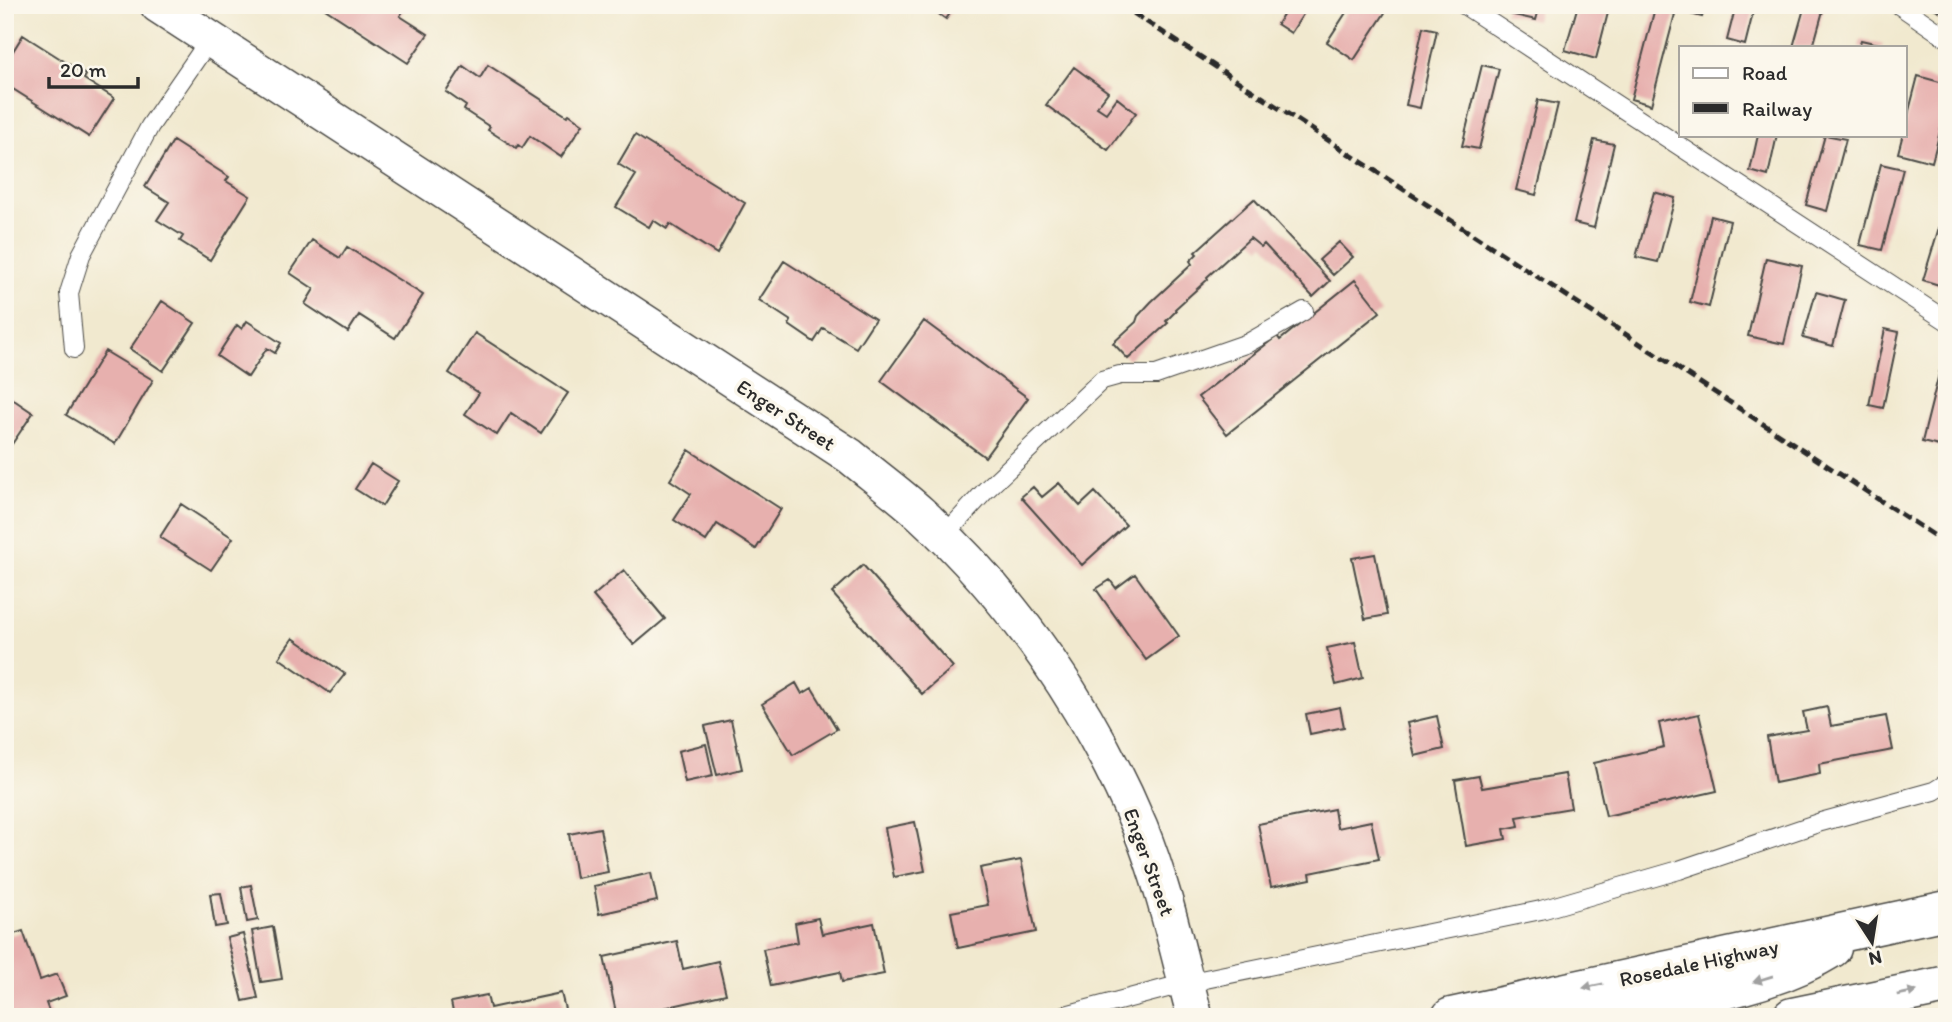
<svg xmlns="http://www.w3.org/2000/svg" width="1952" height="1022" font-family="Itim,sans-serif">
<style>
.building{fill:#e7b0ae}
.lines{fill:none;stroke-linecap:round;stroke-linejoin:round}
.service-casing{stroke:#494844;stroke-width:20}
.minor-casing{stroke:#494844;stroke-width:38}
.primary-casing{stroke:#494844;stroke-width:41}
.service{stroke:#fff;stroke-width:18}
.minor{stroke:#fff;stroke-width:35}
.primary{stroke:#fff;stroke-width:38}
.rail{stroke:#2b2b2b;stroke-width:5;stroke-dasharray:10 5;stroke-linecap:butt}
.oneway{fill:#a0a0a0}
.labels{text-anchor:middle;stroke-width:7;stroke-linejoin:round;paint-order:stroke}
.street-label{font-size:21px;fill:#2b2b2b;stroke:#fbf7ec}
</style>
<rect width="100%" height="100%" fill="#fbf7ec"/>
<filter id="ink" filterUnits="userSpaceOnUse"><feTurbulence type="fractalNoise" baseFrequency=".0143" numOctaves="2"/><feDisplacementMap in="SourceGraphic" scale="14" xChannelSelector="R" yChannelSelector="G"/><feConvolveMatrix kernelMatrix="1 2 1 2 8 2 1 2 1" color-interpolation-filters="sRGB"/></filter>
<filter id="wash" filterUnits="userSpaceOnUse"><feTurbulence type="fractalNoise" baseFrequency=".00686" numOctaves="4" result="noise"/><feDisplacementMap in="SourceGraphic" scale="28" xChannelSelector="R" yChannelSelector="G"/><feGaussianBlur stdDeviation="1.57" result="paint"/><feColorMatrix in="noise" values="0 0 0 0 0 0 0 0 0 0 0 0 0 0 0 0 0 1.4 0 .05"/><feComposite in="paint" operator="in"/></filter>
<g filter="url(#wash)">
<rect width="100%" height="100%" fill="#f1e9cf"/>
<g id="blocks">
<path class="building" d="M319,5h88l-7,11 28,18 -20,29z
M926,5h30l-10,14z
M1289,5h20l-18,28 -14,-9z
M1351,5h39l-36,55 -27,-18z
M1507,5h33l-4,15 -31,-7z
M1578,5h32l-14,54 -31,-9z
M1672,5h34l-4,12 -31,-8z
M1736,5h19l-10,40 -18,-5z
M1805,5l19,2 -11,40h-20z
M1928,5h19v10z
M1655,8l20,6 -24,91 -20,-6z
M1423,27l14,3 -17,78 -14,-3z
M23,35l63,40 -2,4 30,19 -25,39 -84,-53v-20z
M1861,40l22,5 -1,2h-23z
M488,65l79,51 2,-2 14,10 -22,33 -31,-21 -8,12 -4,-3 -2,3 -28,-18 2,-3 -26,-17 2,-4 -20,-14 17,-26 17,12z
M1482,65l17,4 -20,80 -17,-3z
M1074,67l34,25 -11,15 9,6 11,-15 19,15 -28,37 -62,-45z
M1918,76l29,8v21l-15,57 -34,-9z
M1538,100l20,4 -22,91 -20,-5z
M635,135l110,68 -28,51 -47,-30 -3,5 -14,-9 -4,7 -33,-20 20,-32 -18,-11z
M1758,135h19l-9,41 -18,-5z
M1825,135l21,4 -19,72 -21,-6z
M1594,140l20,4 -20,84 -20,-5z
M173,141l56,36 -3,4 24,15 -40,64 -30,-19 3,-5 -26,-16 12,-18 -24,-15z
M1881,164l22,5 -21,81 -22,-5z
M1654,192l21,6 -17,64 -22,-5z
M1254,199l76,82 -17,16 -49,-53 -3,3 -11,-9 -43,39 1,2 -33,30 1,2 -10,10 2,2 -40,36 -15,-16 23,-21 2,-6 13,-14 41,-38 -2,-3 7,-7 -2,-2z
M1944,211l3,1v46l-8,27 -16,-5z
M1711,216l19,5 -21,86 -19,-5z
M312,240l28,18 7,-11 76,48 -28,43 -36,-23 -11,17 -43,-28 9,-15 -24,-16z
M1339,242l14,15 -20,18 -14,-15z
M1766,258l36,8 -18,78 -36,-8z
M784,261l91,58 -19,29 -33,-20 -9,14 -25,-17 2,-4 -32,-21z
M1355,280l25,32 -153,122 -29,-37 79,-61 3,4z
M1816,292l29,8 -12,46 -30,-8z
M162,301l33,22 -32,48 -33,-22z
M247,321l34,22 -6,10 -8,-5 -19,29 -31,-21 20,-31 5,4z
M924,321l104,77 -43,59 -104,-76z
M1885,329l14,3 -16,76 -14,-3z
M475,333l93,60 -27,40 -30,-20 -14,22 -32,-21 14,-21 -30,-20z
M105,351l48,29 -38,64 -49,-29z
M1941,366l6,1v48l-8,31 -17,-4z
M5,394l28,19 -21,31 -7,-4z
M689,450l92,59 -25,40 -39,-25 -11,17 -32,-21 17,-26 -21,-14z
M371,464l27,17 -16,25 -27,-17z
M1059,483l21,23 15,-14 31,33 -44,40 -61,-68 12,-10 9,10z
M181,504l52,34 -22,32 -51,-33z
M1375,554l12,61 -22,4 -13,-61z
M863,565l90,102 -31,27 -90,-101z
M624,570l41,49 -31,26 -41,-49z
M1135,574l44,62 -33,24 -50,-71 14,-9 6,8z
M293,638l52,36 -15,19 -51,-35z
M1355,642l8,36 -27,7 -9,-37z
M796,683l6,11 10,-6 25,41 -44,26 -31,-51z
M1340,707l4,20 -34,7 -4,-20z
M1827,707l4,19 55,-10 7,34 -74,14 1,10 -45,9 -8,-46 40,-7 -4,-18z
M1699,714l18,77 -111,25 -12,-53 70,-16 -5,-24z
M1437,716l7,33 -29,7 -8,-33z
M731,720l11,49 -25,6 -12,-49z
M706,744l7,32 -28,6 -7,-31z
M1565,774l6,34 -54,9 2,9 -15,3 2,10 -40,7 -11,-66 24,-4 3,12z
M1334,809l3,19 34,-7 8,38 -69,14 1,6 -40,8 -13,-63z
M915,822l10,49 -31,6 -9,-49z
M600,828l8,44 -32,6 -7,-44z
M1021,860l15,72 -78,16 -7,-36 37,-7 -8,-37z
M651,873l6,28 -58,13 -5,-28z
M251,885l7,35 -11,2 -6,-35z
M221,893l6,32 -12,2 -5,-33z
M818,918l4,16 52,-11 10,51 -42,8 -2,-10 -69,14 -8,-37 35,-7 -3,-19z
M273,927l9,52 -21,3 -9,-51z
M23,931l17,49 17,-6 9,22 -20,7 5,14h-39l-7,-19v-61z
M243,934l15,64 -15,3 -16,-63z
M677,941l6,28 35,-8 8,33 -67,15 1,8h-43l-13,-60z
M561,993l6,24h-113l-3,-15 36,-7 3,13z
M421,1011l1,6h-23v-1z"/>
</g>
</g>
<g filter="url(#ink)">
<use href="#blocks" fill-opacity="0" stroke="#494844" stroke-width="2"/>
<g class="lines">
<defs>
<path id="service" d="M1464,5l483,316
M1899,5l48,33
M74,349l-5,-56 12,-38 69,-129 60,-87
M943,537l43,-47 116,-110 18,-5h36l92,-32 56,-32
M1058,1017l128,-34 355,-73 138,-40 142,-48 113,-31 13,-8"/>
<path id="minor" d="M158,5l692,451c23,19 48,37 70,57 95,87 170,196 220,315 25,61 38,126 55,189"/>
<path id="primary" d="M1451,1017l496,-107
M1590,1017c80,-17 173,-26 242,-69
M1792,1017l155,-32"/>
</defs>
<use href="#service" class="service-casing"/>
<use href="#minor" class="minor-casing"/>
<use href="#primary" class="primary-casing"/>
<use href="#service" class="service"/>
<use href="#minor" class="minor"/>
<use href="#primary" class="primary"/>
<path class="rail" d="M1121,5l826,539"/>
</g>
<defs><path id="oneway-solid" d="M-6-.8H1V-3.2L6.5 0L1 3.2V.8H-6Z" transform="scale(1.75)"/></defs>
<g class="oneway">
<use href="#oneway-solid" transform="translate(1763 979) rotate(163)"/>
<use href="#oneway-solid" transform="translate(1593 986) rotate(168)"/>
<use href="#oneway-solid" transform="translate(1907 993) rotate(-12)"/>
</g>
</g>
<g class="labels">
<g class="street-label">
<text transform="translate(786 415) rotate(33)" y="7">Enger Street</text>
<text transform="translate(1149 862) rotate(70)" y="7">Enger Street</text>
<text transform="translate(1699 963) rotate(-12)" y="7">Rosedale Highway</text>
</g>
</g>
<rect width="1952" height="1022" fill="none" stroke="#fbf7ec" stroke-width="28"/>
<rect x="1679" y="46" width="228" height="91" fill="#fbf7ec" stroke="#a8a59f" stroke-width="2"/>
<rect x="1693" y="68" width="35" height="10" fill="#ffffff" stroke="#a8a59f" stroke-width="2"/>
<text x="1742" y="80" font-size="21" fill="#2b2b2b">Road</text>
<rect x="1693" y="103" width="35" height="10" fill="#2b2b2b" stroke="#a8a59f" stroke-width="2"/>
<text x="1742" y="116" font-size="21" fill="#2b2b2b">Railway</text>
<g transform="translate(1872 942) rotate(168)" stroke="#fbf7ec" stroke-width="5" paint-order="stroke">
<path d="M0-5L12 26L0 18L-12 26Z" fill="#2b2b2b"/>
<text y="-10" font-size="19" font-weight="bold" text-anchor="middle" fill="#2b2b2b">N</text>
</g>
<path d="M49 77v10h89v-10" fill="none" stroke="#2b2b2b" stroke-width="3.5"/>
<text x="60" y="77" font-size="21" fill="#2b2b2b" stroke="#fbf7ec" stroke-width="5" paint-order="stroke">20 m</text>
</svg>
